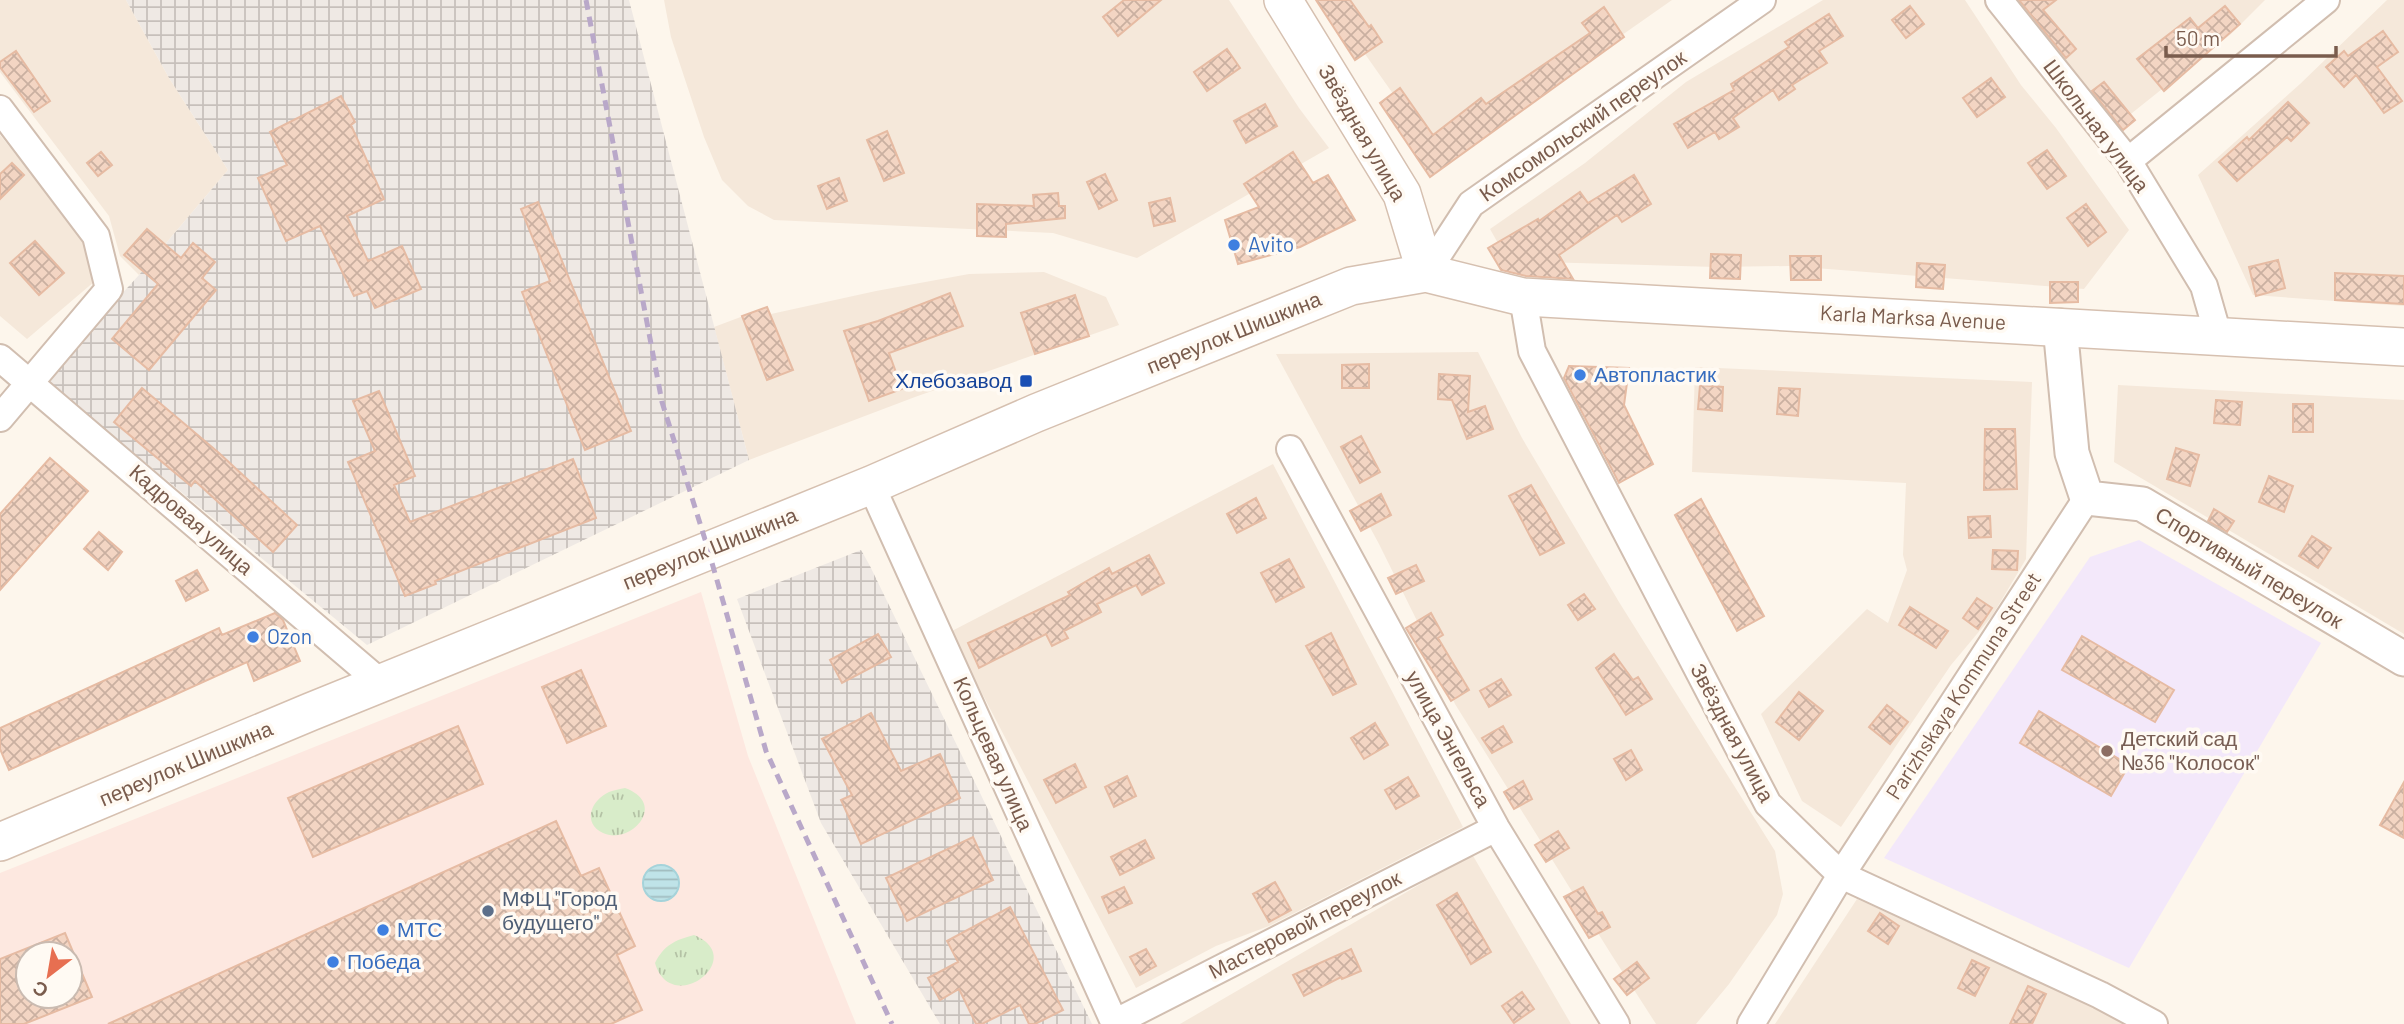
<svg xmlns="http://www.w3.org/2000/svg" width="2404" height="1024" font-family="Barlow,sans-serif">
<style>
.residential{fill:#f5e8da}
.commercial{fill:#fde8e0;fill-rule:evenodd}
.industrial{fill:url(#industrial-grid)}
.education{fill:#f3e8fa}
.grass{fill:url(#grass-tufts)}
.water{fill:url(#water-rules);stroke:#a5d3da;stroke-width:2}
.building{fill:url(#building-cross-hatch);stroke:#e6bba3;stroke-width:2;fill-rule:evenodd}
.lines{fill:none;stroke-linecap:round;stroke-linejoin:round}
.minor-casing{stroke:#d1beb0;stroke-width:30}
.tertiary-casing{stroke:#d1beb0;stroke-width:37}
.secondary-casing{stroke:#d6c0b0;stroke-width:40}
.minor{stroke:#fff;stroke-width:26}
.tertiary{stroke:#fff;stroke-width:33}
.secondary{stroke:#fff;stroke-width:37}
.rail{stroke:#b9a8c9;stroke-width:5;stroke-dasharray:10 7;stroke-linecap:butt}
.shop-dot{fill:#3f7fe0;stroke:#fffaf3;stroke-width:2.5}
.transit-dot{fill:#1a4fb4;stroke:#fffaf3;stroke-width:2.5}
.education-dot{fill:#8d6e63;stroke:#fffaf3;stroke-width:2.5}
.service-dot{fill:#5c6f8a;stroke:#fffaf3;stroke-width:2.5}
.labels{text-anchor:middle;stroke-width:7;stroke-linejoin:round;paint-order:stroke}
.street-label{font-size:21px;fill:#7a5c4d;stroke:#fffaf3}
.shop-label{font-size:21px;fill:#366cbe;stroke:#fffaf3;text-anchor:start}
.transit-label{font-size:21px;fill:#164399;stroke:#fffaf3;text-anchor:end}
.education-label{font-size:21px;fill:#785e54;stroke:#fffaf3;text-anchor:start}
.service-label{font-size:21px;fill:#4e5e75;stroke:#fffaf3;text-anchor:start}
</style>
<defs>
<pattern id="industrial-grid" width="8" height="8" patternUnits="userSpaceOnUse" patternTransform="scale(1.75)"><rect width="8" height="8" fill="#efe9e4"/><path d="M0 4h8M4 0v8" fill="none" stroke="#c7c0bb"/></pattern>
<pattern id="grass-tufts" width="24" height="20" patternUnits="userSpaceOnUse" patternTransform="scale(1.75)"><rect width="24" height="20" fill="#d8ecc9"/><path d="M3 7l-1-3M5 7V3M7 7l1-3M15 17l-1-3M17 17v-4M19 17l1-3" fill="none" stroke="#b4c2a5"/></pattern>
<pattern id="water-rules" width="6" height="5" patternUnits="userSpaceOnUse" patternTransform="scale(1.75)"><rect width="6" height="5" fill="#bfe3e8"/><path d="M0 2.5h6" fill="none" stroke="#a0bbbe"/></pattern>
<pattern id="building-cross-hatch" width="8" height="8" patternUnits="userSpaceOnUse" patternTransform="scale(1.75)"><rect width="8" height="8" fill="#f3d5c3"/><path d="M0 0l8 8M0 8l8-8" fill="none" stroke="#cab0a1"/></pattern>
</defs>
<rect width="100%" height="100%" fill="#fdf6ec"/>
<path class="residential" d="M0,0h126l43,78 59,92 -89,105 -19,-19 -11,-40 -109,-144z
M664,0h565l70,108 30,40 -192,110 -84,-25 -279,-13 -26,-14 -26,-26 -18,-43 -33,-100z
M1327,0h345l-231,162z
M1823,0h142l56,85 35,43 73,102 -45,59 -295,-23 -73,1 -208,-6 -18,-32 95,-66 101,-81z
M2016,0h249l-34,34 -114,91z
M2387,0h17v306l-151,-11 -55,-120 102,-91z
M0,135l83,103 12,43 -68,58 -27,-23z
M1044,272l62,25 13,28 -204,72 -166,63 -35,-133 53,-20 4,7 105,-23 93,-17z
M1478,352l44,86 97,164 156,249 8,43 -6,21 -48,69 -33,40h-40l-45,-70 -156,-250 -29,-65 -47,-95 -103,-190z
M1695,367l337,15 -6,177 -34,57 -41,49 -110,162 -39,-26 -41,-87 106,-105 21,14 19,-53 -4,-15 3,-72 -214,-11z
M2118,385l286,15v234l-290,-172z
M1273,464l190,363 -194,99 -53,20 -80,42 -186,-356z
M1472,854l99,170h-391z
M1857,899l237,106 40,19h-359z"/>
<path class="commercial" d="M701,592l47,164 108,268h-856v-151zM28,954h42v42h-42z"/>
<path class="industrial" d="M126,0h503l120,460 -382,185 -323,-266 95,-104 89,-105 -59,-92z
M861,550l9,16 222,458h-152l-119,-201 -84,-224z"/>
<path class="education" d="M2139,540l182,103 -192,325 -245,-110 206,-301z"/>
<path class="grass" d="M625,788c44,16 5,58 -22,45 -21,-10 -12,-33 6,-41 5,-2 11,-3 16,-4z
M694,935c56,23 -23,83 -39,28 9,-18 20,-23 39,-28z"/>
<path class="water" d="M643 883a18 18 0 1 1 36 0a18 18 0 1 1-36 0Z"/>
<path class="building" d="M1124,0h37l-43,36 -15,-19z
M1316,0h34l19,27 2,-2 11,17 -27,18z
M2019,0h37l-13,10 33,39 -10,9z
M1910,6l14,18 -18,14 -14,-18z
M2225,6l15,18 -76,67 -27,-32 53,-41 8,10z
M1604,7l20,30 -194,140 -50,-74 20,-15 33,47 48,-37 5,6 104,-71 -8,-10z
M1829,14l14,22 -24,15 8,12 -35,22 3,4 -16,11 -6,-10 -40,28 6,9 -20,12 -4,-7 -27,16 -14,-24 60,-34 -3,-6 58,-37 -4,-5z
M2383,31l15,21 -21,15 25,34 -18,12 -28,-38 -12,12 -18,-20 18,-16 4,5z
M1227,49l13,19 -33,23 -13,-19z
M16,51l34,50 -16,11 -34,-45v-5z
M1991,78l14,19 -28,20 -14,-19z
M2104,82l31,38 -12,10 -31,-39z
M341,96l14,26 -4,3 33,74 -37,17 21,45 34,-15 19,43 -46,19 -8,-17 -13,5 -34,-70 -34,15 -28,-63 29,-13 -17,-33z
M2288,102l21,21 -18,18 -4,-4 -50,44 -18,-19 28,-25 2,3z
M1265,104l12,22 -31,17 -12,-22z
M887,131l17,42 -20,8 -17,-41z
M2047,150l19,26 -19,13 -19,-26z
M101,152l11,13 -14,11 -11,-13z
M1293,152l20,31 15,-8 27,45 -55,27 -62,17 -13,-44 34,-13 -15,-23z
M12,163l12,12 -24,24v-25z
M1105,174l12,26 -18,9 -12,-27z
M1634,175l17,29 -29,18 -5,-7 -58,40 14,24 -47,-3 -25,-6 -13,-22 50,-29 1,2 41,-29 8,11z
M839,178l8,23 -20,8 -9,-23z
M1058,193l1,13h6v12l-59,6v13l-29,-1v-32l57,2 -1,-11z
M1170,198l5,23 -21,5 -5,-23z
M538,202l93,229 -46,19 -63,-158 28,-11 -29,-72z
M2086,204l20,28 -18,14 -21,-28z
M147,229l34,29 12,-15 22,19 -13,16 14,12 -67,80 -37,-31 46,-55 -34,-29z
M35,241l29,32 -25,22 -29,-32z
M1711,254l30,1 -1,24 -30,-1z
M1790,256h31v24h-30z
M2278,260l7,28 -29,8 -7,-29z
M1917,263l28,2 -2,24 -27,-2z
M2335,273l69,3v28l-69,-4z
M2050,282h28v20l-28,1z
M950,293l13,33 -74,27 13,36 -33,12 -25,-70 34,-10z
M1075,295l14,41 -54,18 -14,-41z
M767,307l26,63 -26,10 -25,-64z
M1369,364v24h-27v-23z
M1569,366l60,2 -5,37 29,59 -34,19 -55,-105z
M1439,374l31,2 -2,36 17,-6 8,23 -26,10 -15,-39 -14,-1z
M1700,385l23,2 -1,24 -24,-2z
M142,388l77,65 78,72 -24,27 -78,-71 -4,5 -77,-64z
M1779,388l21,1 -2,27 -21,-2z
M379,391l36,85 -21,9 16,37 163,-63 23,59 -161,63 1,3 -31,12 -57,-134 27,-11 -22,-50z
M2216,400l26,2 -2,23 -26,-2z
M2293,404h20v28h-20z
M1985,429h30l2,60 -33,1z
M1361,436l19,36 -20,11 -19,-36z
M2176,448l23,7 -9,31 -23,-7z
M50,458l38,33 -88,99v-76z
M2269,476l24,10 -9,26 -25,-10z
M1531,485l33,58 -24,12 -31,-59z
M1381,494l10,21 -30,16 -11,-20z
M1256,498l10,20 -29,15 -10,-19z
M1701,499l63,117 -27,15 -62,-116z
M2214,509l20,12 -7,11 -19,-11z
M1990,516l1,21 -22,1 -1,-21z
M99,532l23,20 -14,18 -24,-21z
M2312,536l19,12 -13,20 -19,-12z
M1993,550l25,1 -1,19 -25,-1z
M1149,555l15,28 -22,12 -6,-10 -39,19 4,8 -37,19 4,7 -16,8 -6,-12 -67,34 -11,-25 102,-48 -2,-3 41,-24 3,6z
M1289,559l15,28 -28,15 -15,-29z
M1416,565l8,16 -28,13 -8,-16z
M197,570l11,20 -22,11 -10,-20z
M1584,594l11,15 -17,11 -10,-15z
M1977,598l15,10 -14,21 -15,-11z
M1910,607l38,24 -12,17 -37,-23z
M275,613l8,7 17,41 -46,20 -7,-19 -238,108 -9,-21v-21l219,-100 3,7z
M1431,613l12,22 -5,3 31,52 -18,11 -45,-73z
M1331,633l25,51 -23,11 -27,-49z
M878,634l13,23 -49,26 -12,-23z
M2082,636l92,54 -19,32 -93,-52z
M1614,654l19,26 5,-3 14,22 -26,16 -30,-47z
M581,670l25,56 -39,17 -25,-56z
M1501,679l10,16 -22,12 -9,-16z
M1799,692l24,19 -24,29 -23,-18z
M1887,705l21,17 -18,22 -21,-17z
M2039,711l90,54 -18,31 -91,-53z
M871,713l30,58 39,-17 20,44 -99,46 -20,-44 11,-5 -30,-56z
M1375,723l13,22 -24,14 -13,-21z
M458,726l25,58 -170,73 -25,-59z
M1503,726l9,16 -20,11 -10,-15z
M1631,750l11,20 -16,10 -12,-21z
M1075,764l11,23 -30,16 -12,-23z
M1127,776l9,20 -22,11 -9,-20z
M1408,777l11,19 -23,13 -11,-19z
M1523,781l9,18 -18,10 -10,-17z
M2404,782v56l-24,-13z
M556,821l25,55 18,-8 36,78 -18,9 25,55 -31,14h-503z
M1558,831l11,17 -23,14 -11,-17z
M973,837l20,43 -86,41 -21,-43z
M1145,840l9,18 -34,17 -9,-18z
M1275,882l16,28 -22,12 -16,-28z
M1124,887l8,16 -23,10 -7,-16z
M1583,887l15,27 4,-2 8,15 -21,11 -25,-41z
M1457,893l34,59 -20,12 -34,-59z
M1010,907l53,103 -28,14h-6l-9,-19 -38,19h-6l-17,-35 -19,11 -12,-22 30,-16 -11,-21z
M1880,913l19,13 -11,18 -20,-13z
M65,933l27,64 -68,27h-24v-65zM28,954h42v42h-42z
M1146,949l10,17 -16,9 -10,-18z
M1351,949l10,22 -19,8 -1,-2 -37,19 -11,-21z
M1972,960l17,8 -14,28 -17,-8z
M1637,962l12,16 -22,17 -13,-16z
M2028,986l18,8 -14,30h-22z
M1522,992l12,17 -20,14 -12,-17z"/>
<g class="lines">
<defs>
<path id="minor" d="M1999,0l129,161 76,125 14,49
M0,109l96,127 13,53 -109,129
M2128,161l198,-161
M1426,273l45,-69 291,-204
M1523,297l9,54 236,453 73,71 259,120 54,29
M0,358l381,325
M1290,449l206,379 120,196
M871,485l244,539
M1114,1023l382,-195
M1751,1024l90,-149 246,-377"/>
<path id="tertiary" d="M2060,326l12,127 15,45 55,6 262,155"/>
<path id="secondary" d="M1283,0l119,194 24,79
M0,842l310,-130 561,-227 165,-72 315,-127 75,-13 97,24 881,50"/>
</defs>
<use href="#minor" class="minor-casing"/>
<use href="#tertiary" class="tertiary-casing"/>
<use href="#secondary" class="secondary-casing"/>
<use href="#minor" class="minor"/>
<use href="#tertiary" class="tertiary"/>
<use href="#secondary" class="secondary"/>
<path class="rail" d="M586,0l76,402 46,147 58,202 126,273"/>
</g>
<g class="shop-dot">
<circle cx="1234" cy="245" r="7"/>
<circle cx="1580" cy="375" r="7"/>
<circle cx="253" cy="637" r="7"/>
<circle cx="383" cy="930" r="7"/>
<circle cx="333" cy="962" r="7"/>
</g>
<rect class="transit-dot" x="1019" y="374" width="14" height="14" rx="3.5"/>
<circle class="education-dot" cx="2107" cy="751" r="7"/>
<circle class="service-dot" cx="488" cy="911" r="7"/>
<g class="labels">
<g class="street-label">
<text transform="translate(1583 126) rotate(-35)" y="7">Комсомольский переулок</text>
<text transform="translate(2096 126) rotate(53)" y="7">Школьная улица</text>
<text transform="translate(1362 133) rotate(60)" y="7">Звёздная улица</text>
<text transform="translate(1913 318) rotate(3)" y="7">Karla Marksa Avenue</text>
<text transform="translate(1234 333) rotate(-22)" y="7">переулок Шишкина</text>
<text transform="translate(191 520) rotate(41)" y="7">Кадровая улица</text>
<text transform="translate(710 549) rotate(-22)" y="7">переулок Шишкина</text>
<text transform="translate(2249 568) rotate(31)" y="7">Спортивный переулок</text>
<text transform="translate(1964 686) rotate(-57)" y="7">Parizhskaya Kommuna Street</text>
<text transform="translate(1732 733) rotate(62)" y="7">Звёздная улица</text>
<text transform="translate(1448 739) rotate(61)" y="7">улица Энгельса</text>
<text transform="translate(993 754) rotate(66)" y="7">Кольцевая улица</text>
<text transform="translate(186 764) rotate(-23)" y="7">переулок Шишкина</text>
<text transform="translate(1305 925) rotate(-27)" y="7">Мастеровой переулок</text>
</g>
<g class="shop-label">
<text x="1248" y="252">Avito</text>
<text x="1594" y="382">Автопластик</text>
<text x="267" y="644">Ozon</text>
<text x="397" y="937">МТС</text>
<text x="347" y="969">Победа</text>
</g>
<g class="transit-label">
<text x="1012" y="388">Хлебозавод</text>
</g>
<g class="education-label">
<text x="2121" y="746">Детский сад<tspan x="2121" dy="24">№36 "Колосок"</tspan></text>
</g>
<g class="service-label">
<text x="502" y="906">МФЦ "Город<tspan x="502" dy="24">будущего"</tspan></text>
</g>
</g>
<g transform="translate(49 975) rotate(211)"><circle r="33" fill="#fffaf3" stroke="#cabbb1" stroke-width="2"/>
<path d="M0-5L12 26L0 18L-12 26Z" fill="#e76f51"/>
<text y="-10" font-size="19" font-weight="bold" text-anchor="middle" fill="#7a5c4d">С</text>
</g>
<path d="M2166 46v10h170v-10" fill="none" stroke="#7a5c4d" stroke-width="3.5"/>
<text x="2176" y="46" font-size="21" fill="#7a5c4d" stroke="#fffaf3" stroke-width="5" paint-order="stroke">50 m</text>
</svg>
